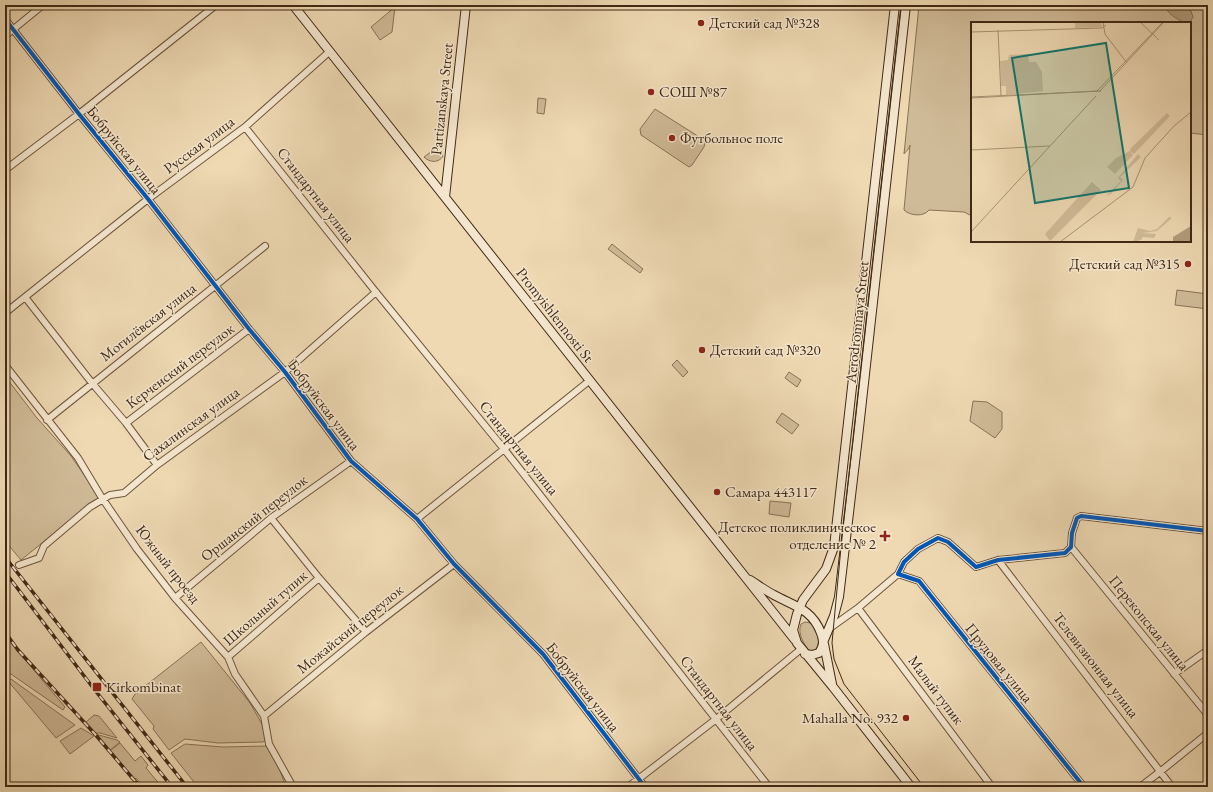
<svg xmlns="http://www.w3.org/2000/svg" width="1213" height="792" font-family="'EB Garamond',serif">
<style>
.green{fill:#d0bb98;stroke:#887256}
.water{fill:#b39d7d;stroke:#856f53}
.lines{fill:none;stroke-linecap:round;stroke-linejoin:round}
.street-casing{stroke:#6c553c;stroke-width:8}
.secondary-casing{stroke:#402915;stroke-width:10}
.street{stroke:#f4e6ce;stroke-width:6}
.secondary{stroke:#f4e6ce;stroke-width:8}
.tram{stroke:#402915;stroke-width:1}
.rail-casing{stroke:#402915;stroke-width:3.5}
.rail{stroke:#f4e6ce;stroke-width:2;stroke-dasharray:6;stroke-linecap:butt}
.cycleway-casing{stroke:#f4e6ce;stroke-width:6}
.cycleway{stroke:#0057b8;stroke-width:4}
.poi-dot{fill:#8f2418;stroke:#f4e6ce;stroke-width:1.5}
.labels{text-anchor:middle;stroke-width:3;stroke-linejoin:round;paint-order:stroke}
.poi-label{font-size:15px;fill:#402915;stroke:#f4e6ce;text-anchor:start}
.street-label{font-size:15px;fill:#402915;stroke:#f4e6ce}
.inset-road{fill:none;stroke:#a89374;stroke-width:1}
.view{fill:#0f766e;fill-opacity:0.15;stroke:#0f766e;stroke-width:2}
.inset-edge{fill:none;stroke:#402915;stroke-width:2}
</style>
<rect width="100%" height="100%" fill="#eed9b3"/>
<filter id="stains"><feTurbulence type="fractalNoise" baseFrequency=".005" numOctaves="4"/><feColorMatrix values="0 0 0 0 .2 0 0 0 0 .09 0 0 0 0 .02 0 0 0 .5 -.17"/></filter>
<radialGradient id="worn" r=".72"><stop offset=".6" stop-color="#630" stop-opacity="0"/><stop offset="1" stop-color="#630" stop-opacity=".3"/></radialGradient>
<path class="green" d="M919,5h289v130l-18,-2v-110h-218v193l-8,-4 -35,-2c-5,7 -19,6 -25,0l6,-65 -1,3 -5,6z
M395,7l-3,25 -12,8 -9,-13z
M538,98l8,1 -2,15 -7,-1z
M655,109l49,31 1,3 -1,4 -12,18 -3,2 -48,-32 -1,-6z
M432,151l9,1 2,4c-4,7 -13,7 -19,1z
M612,244l31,25 -3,4 -32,-24z
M1177,290l31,4v15l-33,-4z
M677,360l11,12 -5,5 -11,-12z
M789,372l12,8 -4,7 -12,-9z
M5,376l32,42 34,38 29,42 -11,7 -68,55 -16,-19z
M973,401l14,1 15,10v17l-7,9 -25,-17z
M782,413l17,12 -7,9 -16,-12z
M770,501l21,2 -2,14 -20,-3z
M805,622l6,1c7,9 9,17 6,28l-7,1c-6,-8 -13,-18 -9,-28z
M5,636l60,71 -2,3 -58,-40z
M201,642l49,61 12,21 4,16 -3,2 -45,1 -33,-4 -16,11 -16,-21 1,-3 -22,-27 3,-5z
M11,679l64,46 -19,13 -48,-57z
M94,715l5,1 18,22 -17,-5h-5l-10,-10z
M81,728l13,8 -24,18 -10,-13z
M95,734l22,6 3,2 -10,8z
M120,743l15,18 6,-5 7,9 -2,3 16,19h-18l-8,-9 -1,1 -25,-28z
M185,744l38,3 44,-1 8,11 11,30h-88l-27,-34z"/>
<path class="water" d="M1165,5h30h-7l-2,3 5,3 2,6 -3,5 -5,1c-8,-4 -18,-9 -20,-18z"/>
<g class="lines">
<defs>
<path id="street" d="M5,19l74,95 69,85 101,130 36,43 66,89 66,58 37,45 89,90 102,133
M5,36l38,-31
M245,127l130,164 129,158 265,338
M5,170l74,-56 137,-109
M25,297l67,86 34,40 31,42
M5,313l143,-114 97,-72 84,-75
M5,365l73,93 24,40 35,51 38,49 53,59 7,17 29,42 5,28 24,43
M47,420l218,-174
M126,423l123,-94
M271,518l48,60 47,54
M417,519l172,-138
M1071,547l137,168
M998,560l174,227
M19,565l20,-7 5,-12 46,-39 20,-12 14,-2 33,-28 128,-93 91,-80
M175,598l96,-80 80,-57
M858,608l134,179
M830,628l28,-20 40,-34
M228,657l91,-79
M1174,674l34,-24
M264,716l102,-84 88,-68
M628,787l87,-67 86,-71
M1084,787l-165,-206 -21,-7 6,-12 14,-13 20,-11 10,4 28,25 22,-7 67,-7 6,-6 1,-14 5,-15 4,-2 127,15
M1140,787l21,-16 47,-38"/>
<path id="secondary" d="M293,5l502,635
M895,5l-61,542 -8,22 -23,31 -6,14 -4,16 4,13 36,44 78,100
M445,197l21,-192
M750,580c8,5 16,11 24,15 20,11 38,14 47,38 3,8 3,12 -2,20l-7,2 -7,-1
M824,640l10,-24 5,-19 19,-160 48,-432
M824,644l8,40"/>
</defs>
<use href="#street" class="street-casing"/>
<use href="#secondary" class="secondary-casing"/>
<use href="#street" class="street"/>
<use href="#secondary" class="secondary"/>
<path class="tram" d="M901,5l-60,542 -9,96 2,16 10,25 80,103"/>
<defs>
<path id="rail" d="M5,557l182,230
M5,572l89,117 78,98
M5,632l13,18 76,83 46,54"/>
</defs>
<use href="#rail" class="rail-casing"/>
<use href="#rail" class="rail"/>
<defs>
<path id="cycleway" d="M5,19l74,95 69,85 101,130 36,43 66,89 66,58 37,45 89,90 102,133
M1084,787l-165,-206 -21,-7 6,-12 14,-13 20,-11 10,4 28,25 22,-7 67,-7 6,-6 1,-14 5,-15 4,-2 127,15"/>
</defs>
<use href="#cycleway" class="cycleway-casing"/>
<use href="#cycleway" class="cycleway"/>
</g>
<g class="poi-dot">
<circle cx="701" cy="23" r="4"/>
<circle cx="651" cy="92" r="4"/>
<circle cx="672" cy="138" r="4"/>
<circle cx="1188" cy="264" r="4"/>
<circle cx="702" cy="350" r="4"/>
<circle cx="717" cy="492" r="4"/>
<path d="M883 530h4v4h4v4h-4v4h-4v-4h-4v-4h4z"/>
<rect x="92" y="682" width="10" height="10" rx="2"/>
<circle cx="906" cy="718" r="4"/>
</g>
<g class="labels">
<g class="poi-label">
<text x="709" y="28">Детский сад №328</text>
<text x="659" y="97">СОШ №87</text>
<text x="680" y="143">Футбольное поле</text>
<text x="1180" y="269" text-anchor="end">Детский сад №315</text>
<text x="710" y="355">Детский сад №320</text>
<text x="725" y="497">Самара 443117</text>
<text x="876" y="532" text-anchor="end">Детское поликлиническое<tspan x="876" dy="17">отделение № 2</tspan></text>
<text x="106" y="692">Kirkombinat</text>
<text x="898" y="723" text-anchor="end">Mahalla No. 932</text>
</g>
<g class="street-label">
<text transform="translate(442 99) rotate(-84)" y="5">Partizanskaya Street</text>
<text transform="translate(199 145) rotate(-37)" y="5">Русская улица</text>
<text transform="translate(124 150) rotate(51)" y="5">Бобруйская улица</text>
<text transform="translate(316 195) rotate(52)" y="5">Стандартная улица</text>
<text transform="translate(555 315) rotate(52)" y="5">Promyishlennosti St</text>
<text transform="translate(148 322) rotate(-38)" y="5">Могилёвская улица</text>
<text transform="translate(857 322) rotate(-84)" y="5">Aerodromnaya Street</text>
<text transform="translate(180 366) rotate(-37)" y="5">Керченский переулок</text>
<text transform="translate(324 405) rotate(53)" y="5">Бобруйская улица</text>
<text transform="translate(191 424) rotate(-36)" y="5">Сахалинская улица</text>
<text transform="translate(519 448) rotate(51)" y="5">Стандартная улица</text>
<text transform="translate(254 518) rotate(-38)" y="5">Оршанский переулок</text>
<text transform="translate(168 564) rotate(52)" y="5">Южный проезд</text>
<text transform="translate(265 608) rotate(-41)" y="5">Школьный тупик</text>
<text transform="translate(1149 623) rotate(51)" y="5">Перекопская улица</text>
<text transform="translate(350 629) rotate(-39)" y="5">Можайский переулок</text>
<text transform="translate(999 663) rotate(51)" y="5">Прудовая улица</text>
<text transform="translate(1096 665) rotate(52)" y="5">Телевизионная улица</text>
<text transform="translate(583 687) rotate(52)" y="5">Бобруйская улица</text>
<text transform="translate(936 690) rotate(53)" y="5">Малый тупик</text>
<text transform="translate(719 703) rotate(52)" y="5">Стандартная улица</text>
</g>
</g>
<g transform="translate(971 22)">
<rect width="220" height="220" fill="#eed9b3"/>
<path d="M104,0h26l1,5 -27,1zM57,32l1,8h7l6,10 1,19 -37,4v-9h-5l-1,-25 8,-1 1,-5zM196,91l3,3 -36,38 -4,-3 1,-3zM159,129l3,4 -18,19 -8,-7 9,-9zM167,132l3,3 -21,20 3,3 -12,14 -5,2 15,-15 -3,-3zM121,160l9,8 -51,51 -5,-7zM198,195l3,1 -15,13 -14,2 13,1 -2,4 -11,-1 -2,3 -8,2 5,-14 12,3 7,-2z" fill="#d0bb98"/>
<path d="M220,204v16h-18v-5z" fill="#b39d7d"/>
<path class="inset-road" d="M132,0l2,12 22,29M169,0l19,18M27,8l3,66M0,10l131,-4 4,-3M128,70l65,-70M0,75l130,-6M0,76l126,-7 66,-69M0,128l79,-4M0,210l125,-136M89,220l73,-55 12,-29 29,-32 17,-14"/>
<path class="view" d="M135,21l23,145 -94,15 -23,-145z"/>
<rect width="220" height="220" class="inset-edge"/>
</g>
<rect width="1213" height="792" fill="none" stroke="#eed9b3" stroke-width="20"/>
<rect x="6" y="6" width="1201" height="780" fill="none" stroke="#402915" stroke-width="2"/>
<rect x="10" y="10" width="1193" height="772" fill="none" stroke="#402915"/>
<rect width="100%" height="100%" filter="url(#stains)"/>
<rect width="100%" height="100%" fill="url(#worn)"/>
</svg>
